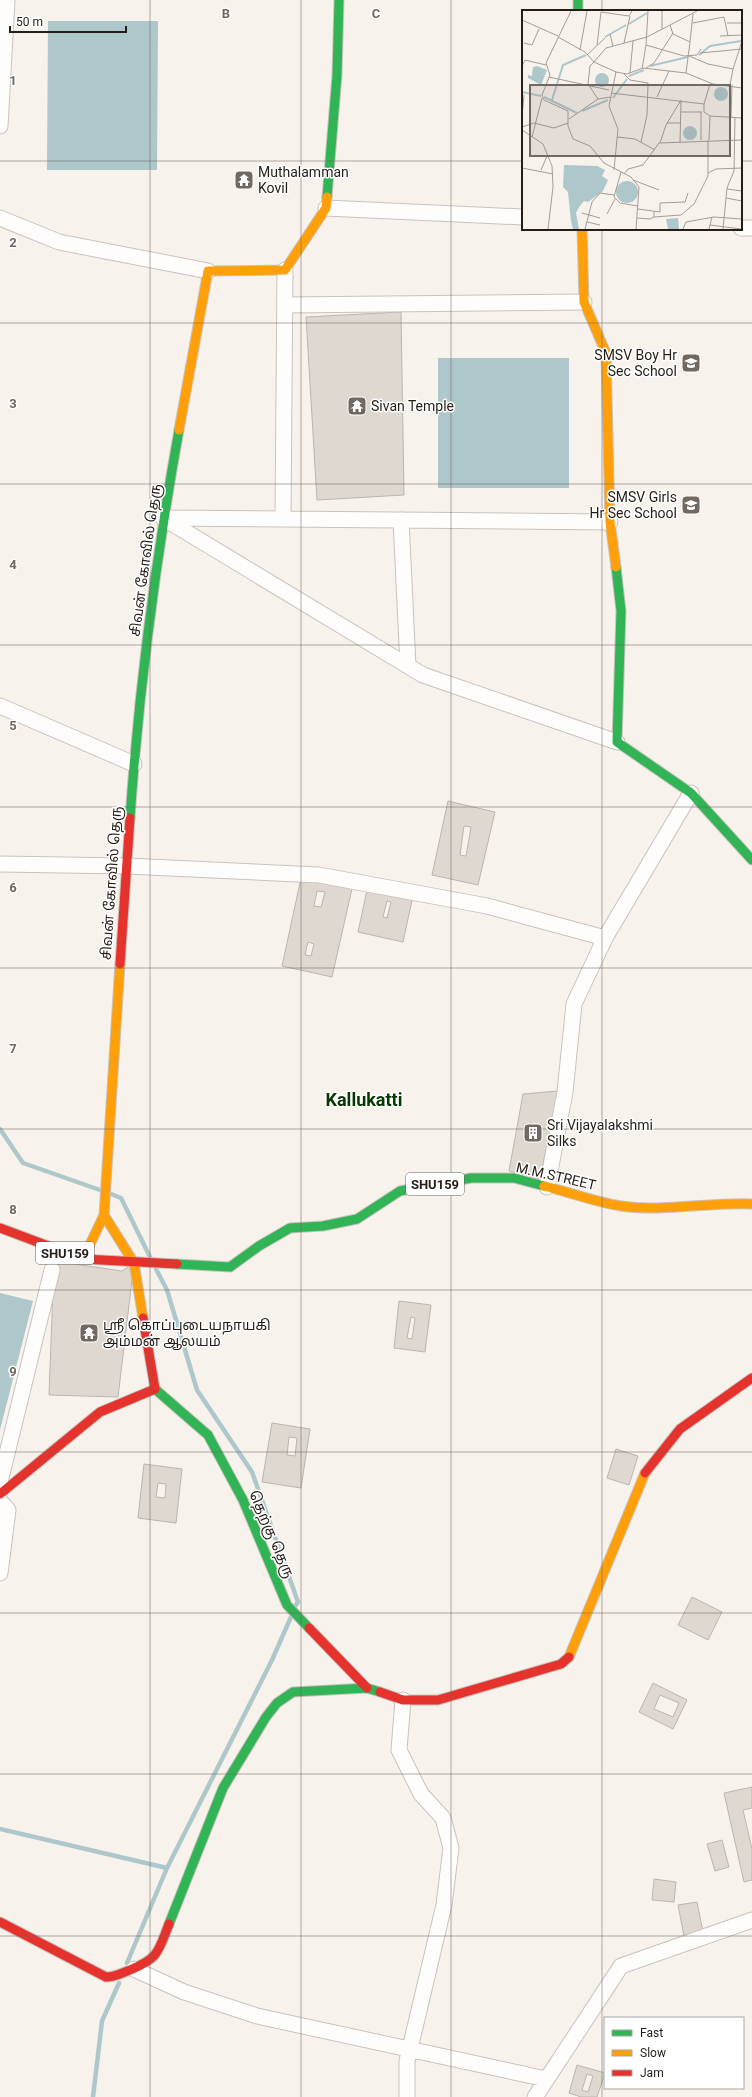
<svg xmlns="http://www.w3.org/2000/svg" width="752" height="2097" font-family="Roboto,'Noto Sans Tamil',sans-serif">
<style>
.water{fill:#aec7cb}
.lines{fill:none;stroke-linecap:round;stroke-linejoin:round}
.stream{stroke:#aec7cb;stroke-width:4.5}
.building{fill:#dfd8d1;stroke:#bcb4af;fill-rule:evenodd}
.street-casing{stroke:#cac2bc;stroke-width:17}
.fast-casing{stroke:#cac2bc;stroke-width:11}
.slow-casing{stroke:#cac2bc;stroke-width:11}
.jam-casing{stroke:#cac2bc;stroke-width:11}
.street{stroke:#fefdfc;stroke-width:15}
.fast{stroke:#30b455;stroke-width:9}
.slow{stroke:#ff9f0a;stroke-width:9}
.jam{stroke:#e5322d;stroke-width:9}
.grid{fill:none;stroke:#706861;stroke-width:1;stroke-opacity:0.55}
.labels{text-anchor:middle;stroke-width:3;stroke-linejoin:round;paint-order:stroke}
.shield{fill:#fff;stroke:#67615c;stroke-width:1}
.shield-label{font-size:13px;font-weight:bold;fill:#261d16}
.poi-label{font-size:14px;fill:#261d16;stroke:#fff;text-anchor:start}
.street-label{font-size:14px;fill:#261d16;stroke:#fff}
.district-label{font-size:18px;font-weight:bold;fill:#013901;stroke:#fff}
.inset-river{fill:none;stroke:#aec7cb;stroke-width:2}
.inset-road{fill:none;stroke:#a49d97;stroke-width:1}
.view{fill:#706861;fill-opacity:0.15;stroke:#706861;stroke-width:2}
.inset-edge{fill:none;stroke:#261d16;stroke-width:2}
.grid-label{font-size:13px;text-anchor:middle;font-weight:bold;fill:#706861;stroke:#fff;stroke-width:3;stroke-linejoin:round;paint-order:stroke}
</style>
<rect width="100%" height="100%" fill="#f8f2ed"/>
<path class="water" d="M48,21h110l-1,149h-110z
M438,358h131v130h-131z
M0,1293l33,8 -33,129z"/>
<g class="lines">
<path class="stream" d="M0,1129l23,34 77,27
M111,1194l10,4 29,59
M156,1269l11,21 30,100 55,82 46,130 -2,3
M0,1829l167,39
M127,1963l40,-95 105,-208 19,-43
M93,2097l9,-76 17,-38"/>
</g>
<path class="building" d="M401,312l3,183 -87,5 -11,-183z
M448,801l47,11 -17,73 -46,-10zM464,826l7,1 -5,29 -6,-1z
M303,869l51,11 -22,97 -50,-11zM317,891l8,1 -4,15 -7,-1zM308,942l6,2 -3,12 -6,-1z
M369,881l45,10 -11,51 -45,-10zM387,901l4,1 -4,16 -4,-1z
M558,1091l-18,88 -31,-8 14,-77z
M54,1261l68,10 12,-8 -16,134 -69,-2z
M399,1301l32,4 -6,47 -31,-4zM411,1317l4,1 -3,21 -5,-1z
M272,1423l38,6 -9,59 -39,-6zM289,1437l8,1 -2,18 -8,-1z
M616,1449l22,7 -9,29 -22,-7z
M144,1464l38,5 -6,54 -38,-5zM158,1483l8,1 -1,14 -9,-1z
M692,1597l30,15 -14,28 -30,-15z
M653,1683l34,17 -14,29 -34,-17zM660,1695l19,8 -6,14 -19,-8z
M752,1787v21l-9,2 9,39v31l-8,2 -20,-89z
M722,1840l7,27 -14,4 -8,-27z
M654,1879l22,3 -2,20 -22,-2z
M697,1902l6,30 -19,4 -6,-31z
M577,2065l28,8 -8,24h-16l-12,-4zM587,2074l6,2 -5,16 -6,-2z"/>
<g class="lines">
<defs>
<path id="street" d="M0,126l7,-126
M326,208l197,9
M0,218l59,24 149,29
M741,228h11
M285,305l299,-3
M163,518l260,157 194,67
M164,518l446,4
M283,519l2,-249
M401,520l7,146
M0,706l134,58
M0,864l127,2 192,9 168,31 118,32
M547,1187l18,-95 9,-88 31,-66 86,-145
M0,1482l52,-212
M0,1501l8,9 -8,63
M403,1700l-4,50 22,44 22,24 8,30 -7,57 -37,156v36
M134,1969l50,23 73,24 289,63
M535,2097l86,-131 131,-46"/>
<path id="fast" d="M578,0v11
M327,197l10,-122 2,-75
M616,567l5,44 -4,131 74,51 61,67
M130,818c9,-130 26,-260 49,-388
M177,1264l53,3 29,-21 31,-18 33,-2 34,-7 43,-28 71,-13h43l30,8
M155,1389l53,46 35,65 44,105 22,23
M169,1924l54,-136 43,-71 11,-14 16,-11 74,-4 13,4"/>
<path id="slow" d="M582,229l2,73 22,51 4,169 6,45
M179,430l29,-159 77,-1 41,-62 1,-11
M544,1186c25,6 51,16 77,20 43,6 88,-4 131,-2
M104,1215l30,48 9,55
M83,1259l21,-44 16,-251
M569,1657l76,-184"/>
<path id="jam" d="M120,964l10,-146
M0,1228l83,31 94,5
M645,1473l35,-44 72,-51
M0,1494l100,-82 55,-23 -12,-71
M309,1628l58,60
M380,1692l23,8h35l123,-36 8,-7
M0,1922l106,55c9,0 16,-4 24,-7 29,-12 28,-18 39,-46"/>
</defs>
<use href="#street" class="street-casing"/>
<use href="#fast" class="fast-casing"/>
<use href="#slow" class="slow-casing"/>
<use href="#jam" class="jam-casing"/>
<use href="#street" class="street"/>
<use href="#fast" class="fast"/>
<use href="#slow" class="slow"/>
<use href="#jam" class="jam"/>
</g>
<path class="grid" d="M150,0v2097M301,0v2097M451,0v2097M602,0v11M0,161h523M741,161h11M602,229v1868M0,323h752M0,484h752M0,645h752M0,807h752M0,968h752M0,1129h752M0,1290h752M0,1452h752M0,1613h752M0,1774h752M0,1936h752"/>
<defs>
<symbol id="temple-square" viewBox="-11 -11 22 22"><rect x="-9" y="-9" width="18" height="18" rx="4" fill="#706861" stroke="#fff"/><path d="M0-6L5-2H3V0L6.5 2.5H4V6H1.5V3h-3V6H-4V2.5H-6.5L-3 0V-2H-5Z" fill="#fff"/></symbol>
<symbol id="school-square" viewBox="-11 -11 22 22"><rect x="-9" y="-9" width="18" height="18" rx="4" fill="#706861" stroke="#fff"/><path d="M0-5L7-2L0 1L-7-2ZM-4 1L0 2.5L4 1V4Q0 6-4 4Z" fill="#fff"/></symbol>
<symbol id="building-square" viewBox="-11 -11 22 22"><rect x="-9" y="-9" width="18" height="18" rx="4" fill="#706861" stroke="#fff"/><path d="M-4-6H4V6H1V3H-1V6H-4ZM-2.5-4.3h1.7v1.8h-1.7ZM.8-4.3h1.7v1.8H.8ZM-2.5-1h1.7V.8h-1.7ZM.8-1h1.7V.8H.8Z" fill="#fff"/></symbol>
</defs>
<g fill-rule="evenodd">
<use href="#temple-square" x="233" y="169" width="22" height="22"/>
<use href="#school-square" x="680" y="352" width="22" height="22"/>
<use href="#temple-square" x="346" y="395" width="22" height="22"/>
<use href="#school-square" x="680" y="494" width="22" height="22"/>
<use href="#building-square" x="522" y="1122" width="22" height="22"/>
<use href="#temple-square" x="78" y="1322" width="22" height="22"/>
</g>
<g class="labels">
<g class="shield">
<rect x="406" y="1173" width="58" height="22" rx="3"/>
<rect x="36" y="1242" width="58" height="22" rx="3"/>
</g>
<g class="shield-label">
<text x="435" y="1189">SHU159</text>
<text x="65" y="1258">SHU159</text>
</g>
<g class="poi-label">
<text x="258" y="177">Muthalamman<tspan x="258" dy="16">Kovil</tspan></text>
<text x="677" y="360" text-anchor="end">SMSV Boy Hr<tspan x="677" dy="16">Sec School</tspan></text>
<text x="371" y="411">Sivan Temple</text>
<text x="677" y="502" text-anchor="end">SMSV Girls<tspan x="677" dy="16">Hr Sec School</tspan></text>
<text x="547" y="1130">Sri Vijayalakshmi<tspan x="547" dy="16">Silks</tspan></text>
<text x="103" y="1330">ஸ்ரீ கொப்புடையநாயகி<tspan x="103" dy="16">அம்மன் ஆலயம்</tspan></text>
</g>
<g class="street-label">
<text transform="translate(145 560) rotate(-82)" y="5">சிவன் கோவில் தெரு</text>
<text transform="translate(111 883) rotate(-86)" y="5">சிவன் கோவில் தெரு</text>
<text transform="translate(556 1176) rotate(13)" y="5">M.M.STREET</text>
<text transform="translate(272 1534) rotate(67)" y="5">தெற்கு தெரு</text>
</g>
<g class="district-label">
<text x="364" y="1106">Kallukatti</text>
</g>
</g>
<g transform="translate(522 10)">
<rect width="220" height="220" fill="#f8f2ed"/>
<path d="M15,56l10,4 -6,15 -13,-7v-3l4,1 1,-9zM73 70a7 7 0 1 1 14 0a7 7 0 1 1-14 0ZM192 84a7 7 0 1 1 14 0a7 7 0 1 1-14 0ZM161 123a7 7 0 1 1 14 0a7 7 0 1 1-14 0ZM42,155l33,1 8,4 -3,6 6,4 -5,11 -15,11 -4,-1 -5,6 -3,6 3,16h-6l-2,-8 -3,-29 -5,-5zM94 182a11 11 0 1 1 22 0a11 11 0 1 1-22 0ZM156,208l1,11h-11l-2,-10z" fill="#aec7cb"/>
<path class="inset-river" d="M107,14l18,-11M83,27l21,-12M177,45l11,-9 31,-5M128,56l38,-9M107,66l15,-6M0,82l19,4M22,87l33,16M91,88l14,-19M30,90l11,-35 23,-10M60,101l26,-11"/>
<path class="inset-road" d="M49,1l-25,52 4,12 -8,20 2,5 24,11v15l5,13 17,7 14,17 27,14 8,10 -3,42M126,1l-2,34 38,11 13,-1 4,-6M140,1v18M0,10l36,16M171,13l31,-6 4,19M205,13h15M148,15l3,9 17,8 -4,31M88,24l3,12M198,26l22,-1M36,27l27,15 9,10 -4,4 -2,18 10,15 13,-2M168,32l3,-28M2,33l8,2 7,-16M102,33l6,-27M75,35l4,-33 28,4 3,-5M58,40l7,-39M178,43l42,-4M65,45l18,-17M167,46l19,8 25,5 9,-28M0,56l3,-6 21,5M124,58l8,-5 19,-30M120,59l4,-24M94,62l11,2 16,-6 43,5 27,11 29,4M108,63l3,-32M102,64l6,6 18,3 -1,32 -6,27M27,67l60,13M208,75l3,-16M89,83l93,11v8l6,4 32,2M135,87l12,-26M182,94l6,-20M159,102h21M179,102v28M0,107l2,-22M209,107l1,-32M47,109l29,-20M145,113h14M0,117l12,-4 20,5 14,-5M0,120l21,14 9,22 1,21 -5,42M10,127l10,-39M95,127l18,2 20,11M187,130l1,-24M138,133l6,-18 15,-25M158,133l1,-42M0,158l31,6M19,160l6,-14M92,160l4,-41 -9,-23 7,-34 -22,-10 12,-14 41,-11 50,-26M99,162l-7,25 6,6 18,3M186,163l8,-4 26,-1M102,164l4,-5 15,-4 16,-22 83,-3M111,170l26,10M205,179l15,2M204,188l16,3M116,199l22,3v-9l25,-1 3,-9M60,203l18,5M85,204l8,-15M132,207l27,-2 13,-11 14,-28v-36M115,208l13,1 4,-2v-5M65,212l13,3M188,215l31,4M63,219l7,-27 8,-9 14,2M161,219l3,-7 28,-5 28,2M187,219l3,-12M201,219l4,-41 7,-17 1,-54"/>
<path class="view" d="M8,75h200v71h-200z"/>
<rect width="220" height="220" class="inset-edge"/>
</g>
<g class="grid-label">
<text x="226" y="18">B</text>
<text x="376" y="18">C</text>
<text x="13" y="85">1</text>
<text x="13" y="247">2</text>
<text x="13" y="408">3</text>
<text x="13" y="569">4</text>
<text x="13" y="730">5</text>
<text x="13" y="892">6</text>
<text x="13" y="1053">7</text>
<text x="13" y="1214">8</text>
<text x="13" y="1376">9</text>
</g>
<rect x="604" y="2017" width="140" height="72" fill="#ffffff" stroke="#a8a5a2"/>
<rect x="612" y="2030" width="20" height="6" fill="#30b455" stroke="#a8a5a2"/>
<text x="640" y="2037" font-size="12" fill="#261d16">Fast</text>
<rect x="612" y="2050" width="20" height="6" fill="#ff9f0a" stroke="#a8a5a2"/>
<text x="640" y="2057" font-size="12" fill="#261d16">Slow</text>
<rect x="612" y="2070" width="20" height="6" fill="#e5322d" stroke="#a8a5a2"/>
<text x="640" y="2077" font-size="12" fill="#261d16">Jam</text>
<path d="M10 26v6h116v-6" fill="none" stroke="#261d16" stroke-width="2"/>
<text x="16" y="26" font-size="12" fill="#261d16" stroke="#ffffff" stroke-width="3" paint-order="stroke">50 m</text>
</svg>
